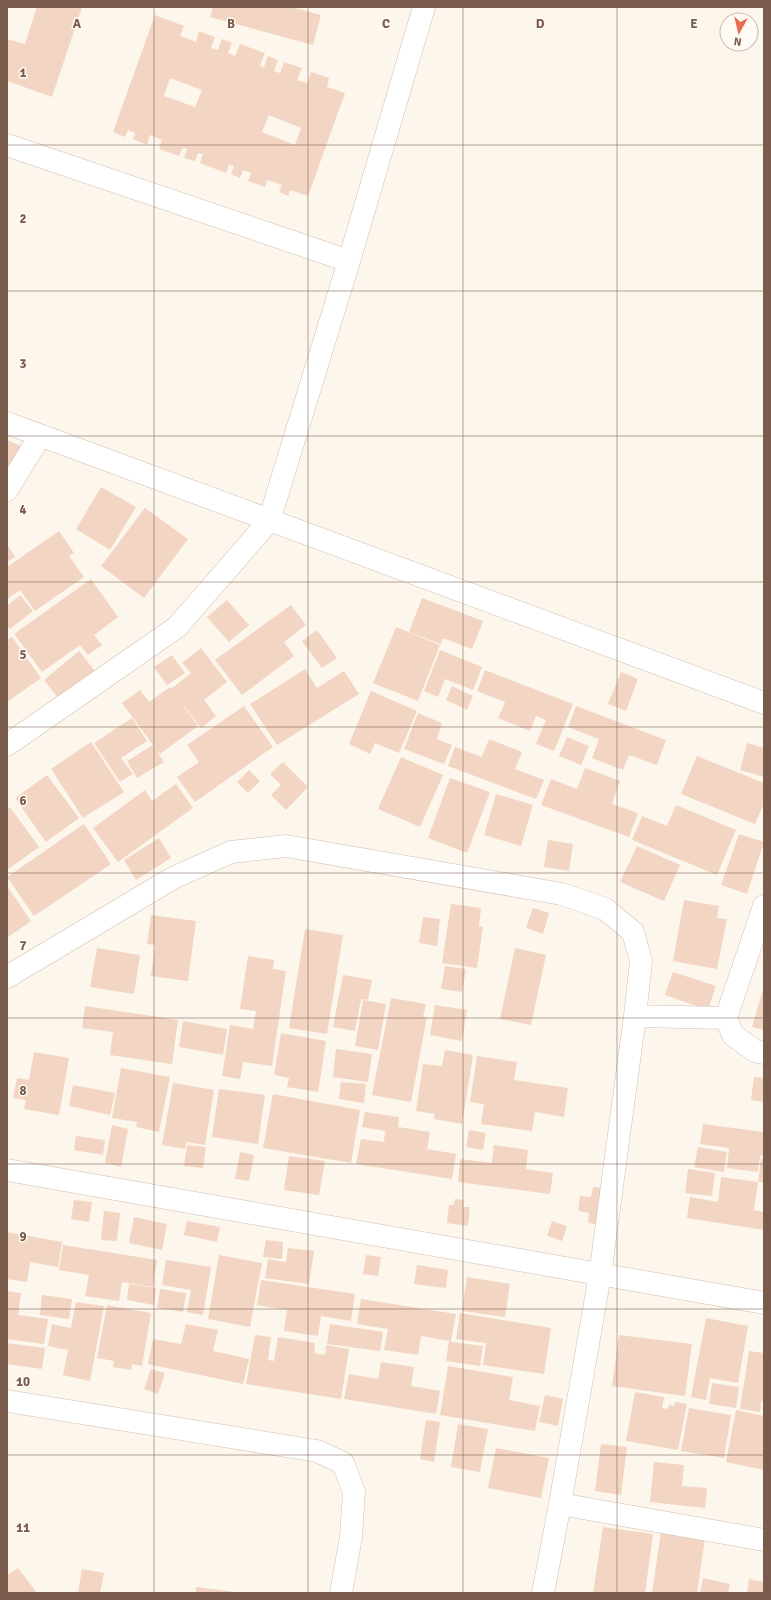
<svg xmlns="http://www.w3.org/2000/svg" width="771" height="1600" font-family="Signika,sans-serif">
<style>
.building{fill:#f3d5c3;fill-rule:evenodd}
.lines{fill:none;stroke-linecap:round;stroke-linejoin:round}
.minor-casing{stroke:#d1beb0;stroke-width:23}
.minor{stroke:#fff;stroke-width:22}
.grid{fill:none;stroke:#7a5c4d;stroke-width:1;stroke-opacity:0.55}
.grid-label{font-size:13px;text-anchor:middle;font-weight:bold;fill:#7a5c4d;stroke:#fffaf3;stroke-width:3;stroke-linejoin:round;paint-order:stroke}
</style>
<rect width="100%" height="100%" fill="#fdf6ec"/>
<path class="building" d="M37,7h45l-30,90 -45,-16v-42l18,5z
M213,7h78l30,8 -8,30 -103,-28z
M155,15l29,11 -4,10 16,6 3,-11 16,6 -4,11 7,2 4,-11 10,4 -4,10 7,3 5,-12 25,9 -5,13 4,1 4,-11 10,4 -4,11 6,2 4,-11 18,6 -5,12 10,3 4,-11 18,6 -2,9 18,6 -37,103 -18,-6 -2,6 -9,-4 3,-7 -15,-5 -2,7 -17,-6 3,-8 -8,-3 -3,8 -9,-4 3,-8 -5,-2 -3,9 -26,-10 3,-9 -5,-1 -3,8 -11,-3 3,-9 -5,-1 -3,8 -20,-7 3,-9 -12,-5 -3,10 -14,-6 2,-6 -7,-3 -3,7 -12,-5zM170,78l32,12 -7,17 -31,-11zM269,115l32,13 -6,17 -33,-13z
M7,440l16,7 -16,31z
M101,487l35,20 -26,43 -34,-21z
M145,508l43,31 -44,59 -43,-32z
M59,531l15,22 -5,3 15,21 -49,34 -15,-21 -13,9v-32z
M7,544l8,13 -8,5z
M91,579l27,38 -24,18 8,10 -14,10 -8,-10 -38,27 -28,-38z
M20,595l13,16 -23,18 -3,-3v-20z
M422,598l61,23 -11,28 -29,-11 -2,6 -32,-12z
M227,600l22,25 -20,17 -22,-25z
M291,605l15,20 -22,17 10,14 -52,39 -27,-35z
M396,627l44,18 -22,56 -45,-18z
M317,630l20,28 -15,10 -20,-27z
M12,637l29,41 -34,24v-62z
M201,648l26,34 -23,18 12,16 -15,12 -26,-34 23,32 -38,28 -4,-4 8,12 -27,16 -10,-17 26,-16 -31,-42 18,-13 9,12 21,-15 1,2 20,-16 -9,-10z
M440,650l42,17 -9,23 -28,-11 -7,18 -14,-6z
M79,651l16,20 -35,29 -16,-20z
M172,655l13,18 -18,12 -13,-18z
M305,669l12,19 27,-17 15,23 -82,51 -27,-41z
M485,670l88,34 -19,47 -18,-7 10,-24 -10,-4 -6,15 -32,-13 7,-16 -28,-11z
M621,672l17,7 -12,32 -18,-7z
M452,686l21,10 -6,14 -21,-10z
M371,691l46,20 -18,42 -24,-10 -5,11 -21,-10z
M244,706l29,41 -78,55 -18,-25 22,-15 -12,-17z
M576,706l90,34 -9,25 -28,-10 -6,15 -31,-12 7,-19 -31,-12z
M418,713l24,10 -5,16 15,6 -8,19 -40,-15z
M132,718l15,23 -26,17 12,16 -13,8 -26,-39z
M567,737l22,9 -8,19 -22,-9z
M489,739l33,13 -7,17 29,11 -8,19 -88,-33 7,-19 27,10z
M91,742l33,50 -41,26 -32,-49z
M747,743l17,5v29l-24,-7z
M697,756l67,27v20l-9,21 -74,-30z
M401,757l42,18 -23,52 -42,-18z
M283,762l25,25 -22,23 -15,-15 10,-10 -11,-11z
M585,768l35,13 -8,23 26,9 -9,24 -88,-32 10,-26 26,10z
M249,770l11,11 -12,12 -11,-11z
M47,775l32,43 -33,24 -31,-44z
M450,778l40,14 -23,61 -39,-15z
M176,784l17,24 -75,54 -25,-34 52,-38 7,11z
M496,794l37,11 -12,41 -37,-11z
M676,805l60,25 -19,45 -85,-35 10,-24 25,10z
M10,807l29,40 -32,23v-61z
M84,824l27,40 -77,52 -27,-39z
M739,834l25,8 -17,52 -26,-9z
M159,838l12,20 -35,22 -12,-20z
M548,840l25,4 -4,27 -25,-4z
M637,846l43,19 -16,36 -44,-19z
M7,886l24,35 -24,17z
M684,900l35,6 -2,12 10,1 -10,50 -44,-8z
M451,904l30,4 -2,18 4,1 -6,41 -35,-5z
M533,908l16,5 -6,21 -17,-6z
M151,915l45,6 -8,60 -37,-5 4,-31 -8,-1z
M423,917l17,2 -3,27 -18,-3z
M305,929l38,6 -16,99 -38,-6z
M97,948l43,7 -6,39 -44,-7z
M515,948l31,7 -15,70 -31,-6z
M248,956l26,4 -1,9 13,2 -14,95 -29,-4 -3,17 -18,-3 8,-51 23,4 3,-18 -16,-2z
M445,966l21,3 -4,23 -21,-3z
M673,972l43,14 -8,24 -43,-15z
M343,975l29,5 -4,20 -7,-1 -6,32 -22,-4z
M764,986v44l-12,-3z
M391,998l35,6 -3,13h4l-16,85 -39,-7z
M363,1000l23,4 -8,46 -23,-4z
M435,1005l32,5 -5,31 -32,-6z
M85,1006l93,14 -6,44 -62,-9 3,-23 -31,-4z
M183,1021l44,8 -4,26 -44,-8z
M281,1033l45,8 -8,51 -31,-5 2,-9 -15,-3z
M336,1049l36,5 -4,28 -35,-5z
M445,1050l28,5 -11,69 -28,-5 1,-5 -19,-3 7,-47 19,2z
M34,1052l35,6 -10,57 -35,-6 2,-9 -13,-2 4,-20 12,2z
M477,1056l40,6 -3,18 54,8 -4,29 -29,-5 -3,19 -51,-7 3,-20 -14,-2z
M121,1068l49,9 -11,55 -23,-5 1,-5 -25,-4z
M754,1077l10,1v24l-13,-2z
M341,1082l25,2 -2,19 -25,-4z
M173,1083l41,7 -9,55 -18,-3v-2l-2,9 -23,-4z
M73,1085l42,8 -5,22 -41,-9z
M219,1089l46,6 -7,49 -46,-7z
M273,1094l87,16 -9,53 -88,-15z
M365,1112l34,5 -1,10 32,5 -3,17 29,5 -4,25 -96,-15 5,-25 23,3 1,-11 -23,-4z
M703,1124l61,8v24h-4l-2,16 -31,-4 2,-20 -29,-4z
M112,1125l16,4 -7,38 -16,-4z
M469,1130l17,3 -3,17 -17,-3z
M76,1136l29,4 -2,15 -29,-5z
M187,1145l19,2 -3,21 -19,-2z
M494,1145l34,5 -2,19 27,4 -3,21 -92,-12 2,-23 32,4z
M698,1147l29,5 -3,20 -30,-5z
M240,1152l14,3 -5,26 -14,-2z
M289,1156l36,5 -6,34 -35,-5z
M761,1159h3v23h-6z
M688,1169l27,4 -3,23 -27,-3z
M721,1177l37,5 -4,28 10,2v18l-77,-12 3,-21 28,5z
M593,1187l12,1 -5,37 -12,-2 1,-10 -11,-2 2,-15 11,1z
M455,1199l9,1 -1,7h7l-2,19 -21,-3 2,-18h5z
M74,1200l18,2 -3,20 -18,-3z
M104,1211l16,2 -3,28 -16,-1z
M134,1217l33,7 -5,26 -33,-7z
M187,1221l33,6 -3,15 -33,-7z
M552,1221l15,5 -5,15 -15,-5z
M7,1232l55,10 -4,25 -28,-5 -3,20 -20,-3z
M266,1240l17,2 -1,17 -19,-2z
M63,1245l94,15 -4,27 -31,-5 -3,19 -34,-5 4,-21 -30,-5z
M288,1248l26,3 -5,33 -44,-6 3,-19 18,3z
M219,1255l43,8 -12,64 -42,-8z
M366,1255l15,2 -3,19 -15,-2z
M166,1260l45,7 -8,48 -16,-3 4,-22 -29,-5z
M417,1265l31,5 -2,18 -32,-4z
M467,1277l43,7 -5,33 -43,-6z
M261,1280l94,14 -4,27 -30,-5 -3,20 -34,-5 3,-21 -30,-5z
M129,1284l27,4 -2,17 -27,-5z
M160,1289l26,4 -3,19 -26,-4z
M7,1291l14,2 -3,22 30,4 -4,25 -37,-5z
M42,1295l30,4 -3,20 -29,-4z
M361,1299l95,15 -5,28 32,4 -3,20 -34,-5 3,-20 -28,-5 -3,19 -34,-5 4,-21 -31,-5z
M76,1302l28,4 -14,75 -27,-6 5,-25 -20,-4 4,-22 19,4z
M107,1305l44,8 -9,53 -10,-2 -1,6 -18,-3 1,-6 -17,-3z
M460,1313l91,15 -7,46 -61,-9 3,-22 -30,-4z
M706,1318l42,8 -10,57 -28,-5 -4,22 -15,-3z
M186,1324l32,6 -5,21 36,8 -6,25 -95,-20 5,-25 28,5z
M330,1324l53,8 -3,19 -53,-7z
M255,1335l16,2 -3,23 6,1 4,-24 37,6 -1,10 11,2 1,-10 23,4 -8,50 -95,-15z
M619,1335l73,9 -7,52 -73,-10z
M7,1343l38,5 -3,21 -35,-5z
M749,1351l15,2v49l-3,-1 -1,11 -20,-3z
M381,1362l33,5 -3,19 29,5 -4,23 -92,-15 5,-25 29,5z
M448,1366l65,11 -4,23 31,6 -5,25 -95,-16z
M151,1369l14,4 -7,21 -14,-5z
M712,1383l27,4 -3,21 -27,-4z
M635,1392l29,5 -2,11 6,1 1,-4 5,1 1,-4 12,2 -9,46 -52,-9z
M545,1395l18,4 -5,27 -19,-4z
M689,1408l42,7 -7,43 -43,-7z
M736,1410l28,6v54l-38,-8z
M426,1420l14,2 -6,40 -14,-3z
M458,1424l30,5 -8,43 -29,-5z
M601,1444l26,3 -6,48 -26,-4z
M496,1448l53,10 -8,40 -53,-10z
M654,1462l30,3 -2,21 25,2 -2,20 -55,-6z
M603,1527l50,7 -8,59h-52z
M661,1532l44,6 -8,55h-45z
M18,1568l19,25h-30v-18z
M82,1569l22,4 -4,20h-22z
M703,1578l27,6 -2,9h-28z
M749,1579l15,3v11h-17z
M196,1587l39,5v1h-39z"/>
<g class="lines">
<defs>
<path id="minor" d="M7,145l342,116
M7,423l757,280
M7,490l33,-54
M7,745l170,-118 92,-106 80,-260 75,-254
M764,906l-38,112 7,17 22,16 9,2
M7,977l166,-99 58,-26 55,-6 276,48 43,15 28,23 8,29 -6,55 -35,259 -40,229 -17,89
M635,1016l91,2
M7,1170l757,133
M7,1401l310,50 26,12 11,29 -3,45 -10,56
M560,1504l204,36"/>
</defs>
<use href="#minor" class="minor-casing"/>
<use href="#minor" class="minor"/>
</g>
<path class="grid" d="M154,7v1586M308,7v1586M463,7v1586M617,7v1586M7,145h757M7,291h757M7,436h757M7,582h757M7,727h757M7,873h757M7,1018h757M7,1164h757M7,1309h757M7,1455h757"/>
<g class="grid-label">
<text x="77" y="28">A</text>
<text x="231" y="28">B</text>
<text x="386" y="28">C</text>
<text x="540" y="28">D</text>
<text x="694" y="28">E</text>
<text x="23" y="77">1</text>
<text x="23" y="223">2</text>
<text x="23" y="368">3</text>
<text x="23" y="514">4</text>
<text x="23" y="659">5</text>
<text x="23" y="805">6</text>
<text x="23" y="950">7</text>
<text x="23" y="1095">8</text>
<text x="23" y="1241">9</text>
<text x="23" y="1386">10</text>
<text x="23" y="1532">11</text>
</g>
<rect width="771" height="1600" fill="none" stroke="#7a5c4d" stroke-width="16"/>
<g transform="translate(739 32) rotate(188)"><circle r="19" fill="#fffaf3" stroke="#cabbb1"/>
<path d="M0-3L7 15L0 10L-7 15Z" fill="#e76f51"/>
<text y="-6" font-size="11" font-weight="bold" text-anchor="middle" fill="#7a5c4d">N</text>
</g>
</svg>
